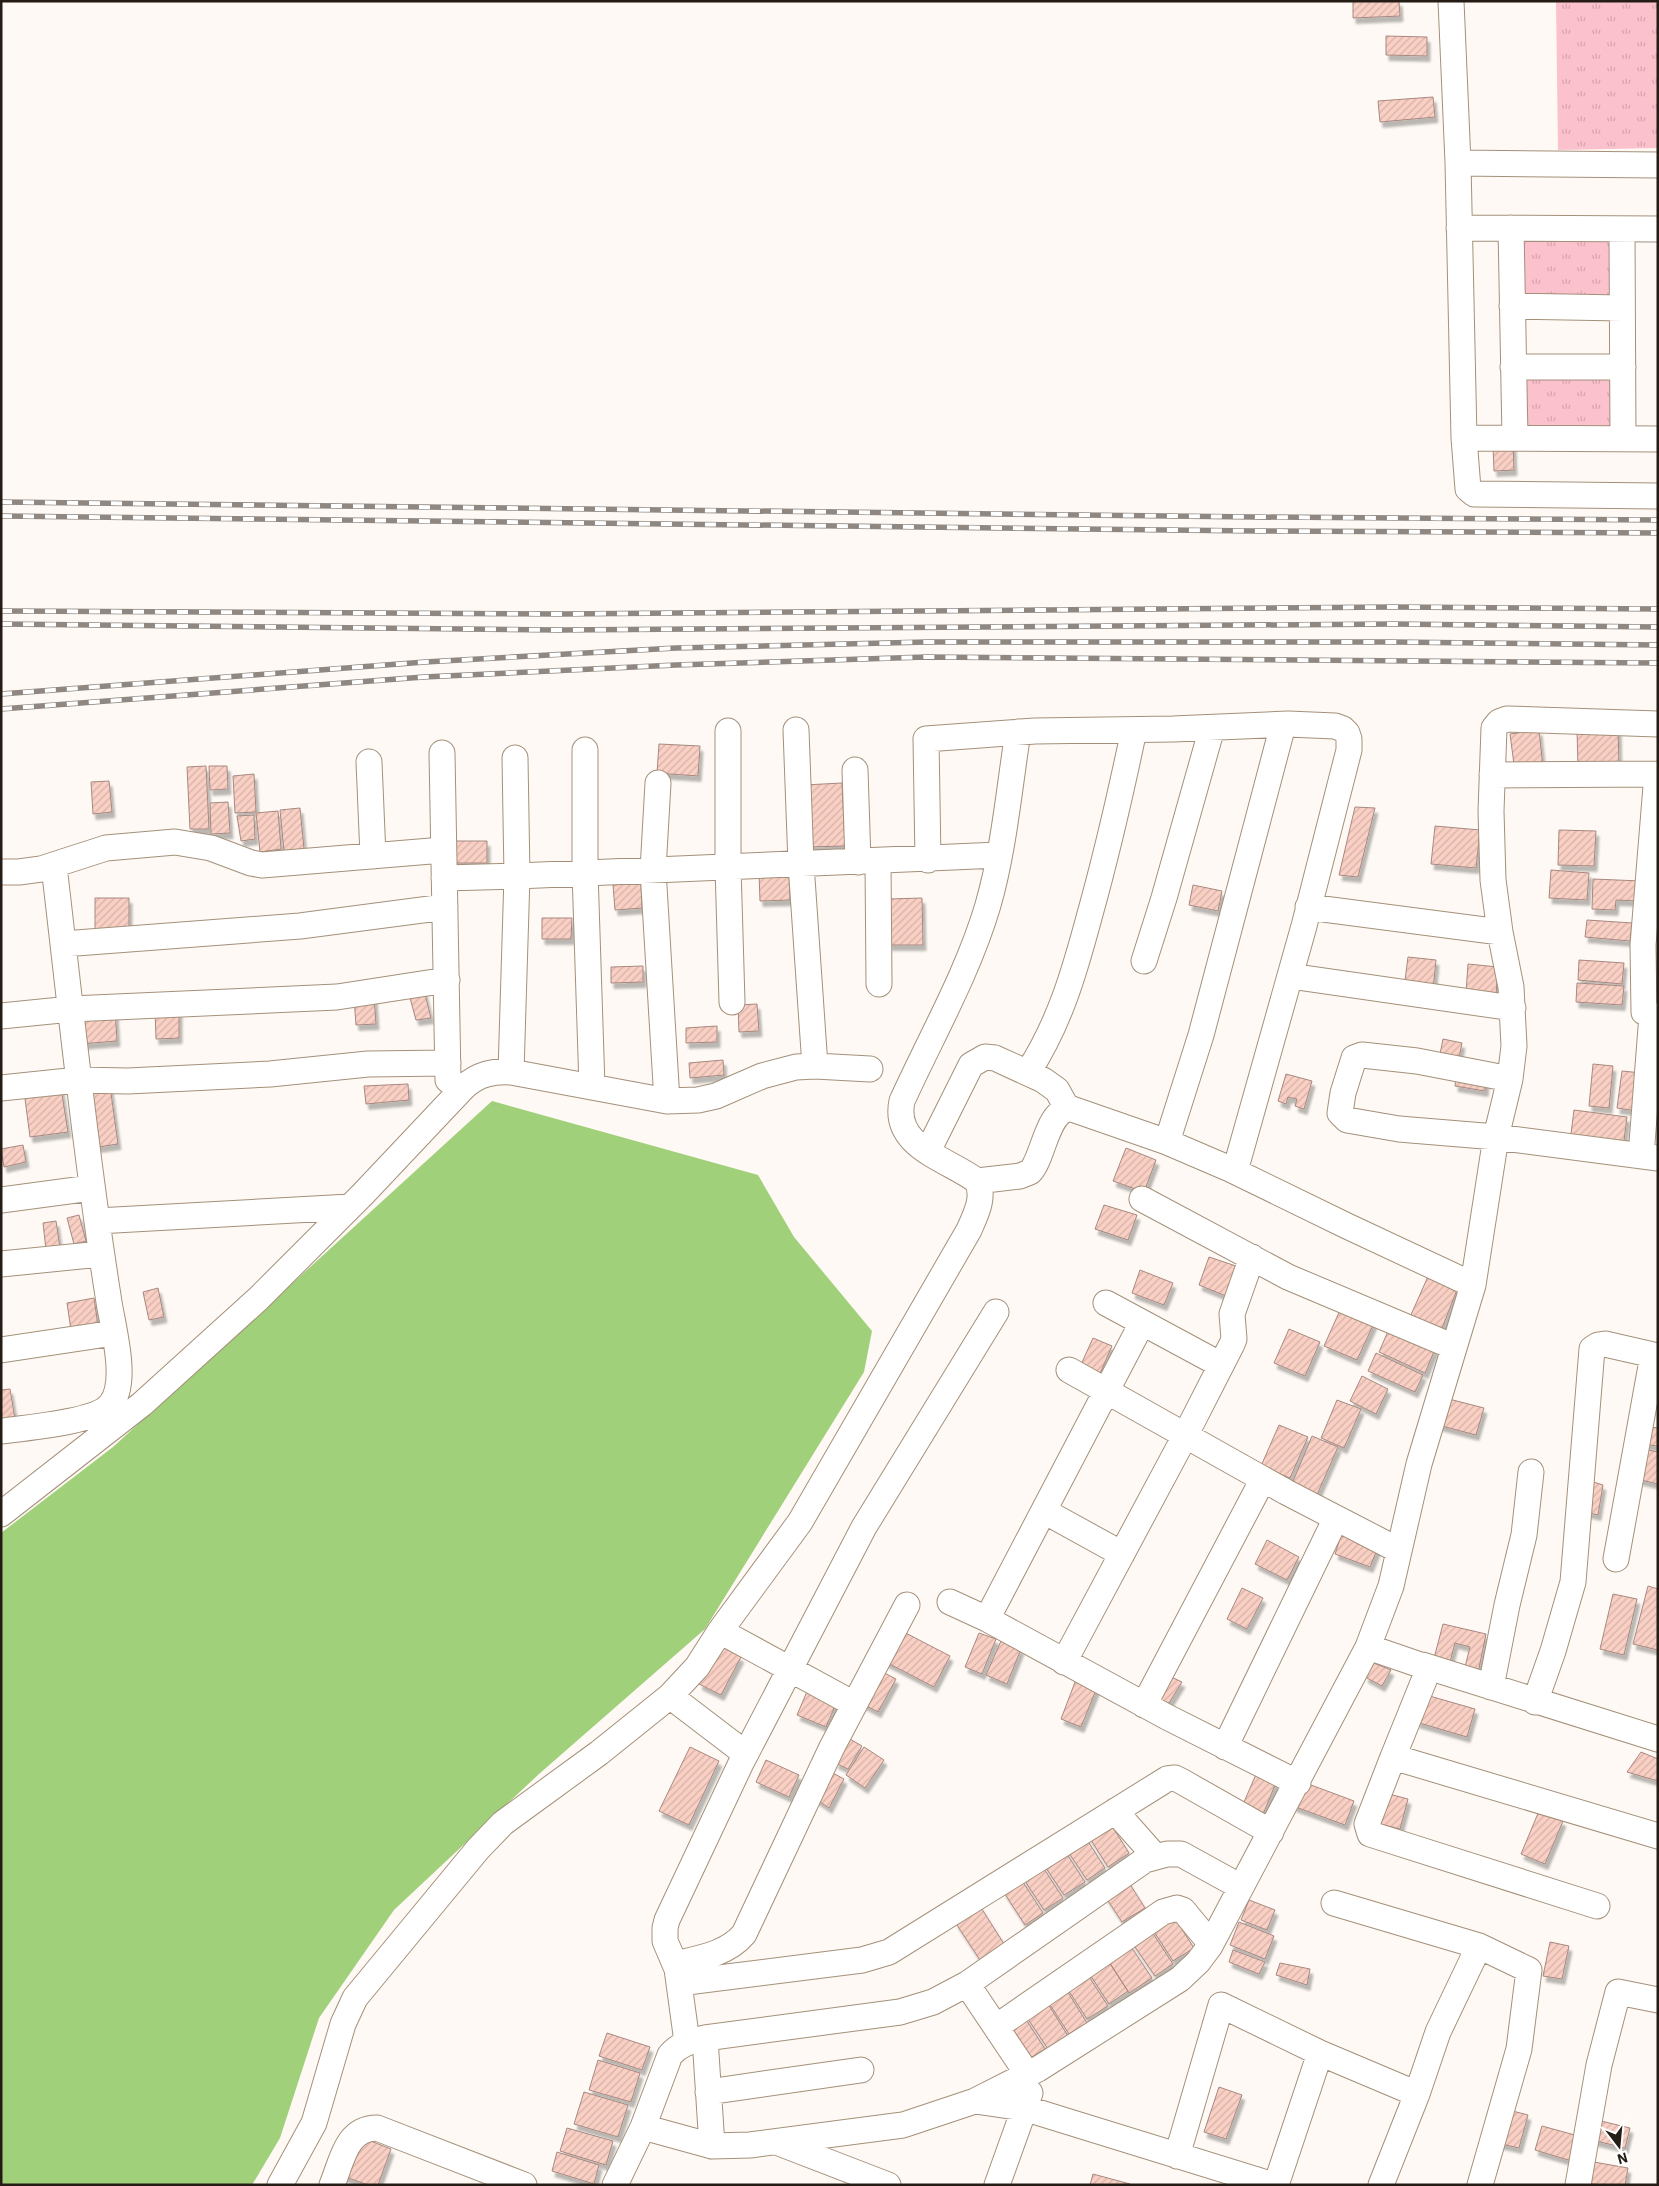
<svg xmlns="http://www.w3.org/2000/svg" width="1659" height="2186" font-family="'IBM Plex Sans',sans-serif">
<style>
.park{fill:url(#park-tufts)}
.water{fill:#a1d07a}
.building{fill:url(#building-hatch);stroke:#a78880;filter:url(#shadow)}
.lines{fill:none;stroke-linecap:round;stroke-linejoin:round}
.minor-casing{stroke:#a4907a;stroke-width:27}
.minor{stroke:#fff;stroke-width:25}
.rail-casing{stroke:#8f8882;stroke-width:5.5}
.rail{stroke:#fff;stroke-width:4;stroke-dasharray:11;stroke-linecap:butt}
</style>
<defs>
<pattern id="park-tufts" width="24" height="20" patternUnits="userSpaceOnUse" patternTransform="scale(1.25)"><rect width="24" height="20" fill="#fbc1cd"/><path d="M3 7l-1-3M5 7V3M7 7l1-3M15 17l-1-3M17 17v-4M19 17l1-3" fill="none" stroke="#d7a5af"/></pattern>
<pattern id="building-hatch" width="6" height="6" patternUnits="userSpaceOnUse" patternTransform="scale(1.25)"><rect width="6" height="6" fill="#fad0c4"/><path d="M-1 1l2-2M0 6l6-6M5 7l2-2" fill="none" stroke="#d6b2a8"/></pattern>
<filter id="shadow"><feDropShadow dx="3" dy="5.5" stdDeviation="1" flood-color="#0004"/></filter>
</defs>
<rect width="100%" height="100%" fill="#fef9f4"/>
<path class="park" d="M1556,1h102v147l-100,2z
M1522,238l90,1v60h-90z
M1522,372h90l-1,60h-90z"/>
<path class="water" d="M492,1101l266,74 36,62 78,94 -8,41 -159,257 -166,145 -145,136 -75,108 -39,120 -28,47h-251v-652l112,-86z"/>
<path class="building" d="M1353,1h46l1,15 -47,2z
M1386,36l41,1v19l-41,-1z
M1433,97l2,20 -55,5 -2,-21z
M1513,444l1,26 -20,1 -1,-26z
M1618,729l1,37 -41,1 -1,-37z
M1539,730l4,38 -28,4 -5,-38z
M659,744l41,2 -2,30 -41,-3z
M206,766l3,63h-19l-3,-62z
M209,766h18l1,23 -18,1z
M254,774l2,38 -21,1 -2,-37z
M109,781l3,31 -19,2 -2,-32z
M842,783l3,63 -38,1 -3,-62z
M228,802l2,31 -19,1 -1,-31z
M1355,807l20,1 -17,69 -19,-2z
M300,808l4,41 -20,2 -4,-41z
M278,811l3,38 -21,3 -4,-39z
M254,815l1,24 -14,2 -4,-25z
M1435,826l45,4 -4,38 -45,-4z
M1559,830l37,1 -2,35 -36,-1z
M447,841h40v22h-40z
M1551,870l38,3 -2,27 -38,-2z
M759,873h30l1,27 -30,1z
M1593,879l48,2 -1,20 -24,-1 -1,10 -23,-1z
M641,883l1,25 -27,2 -2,-25z
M1193,885l29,6 -4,20 -29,-6z
M95,898h34v36h-34z
M922,898l1,47h-34v-46z
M542,918h30l-1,21h-29z
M1587,920l45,3 -2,18 -45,-4z
M1408,957l28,3 -3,31 -29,-3z
M1579,960l45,3 -2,21 -44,-4z
M1468,964l30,3 -2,28 -30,-2z
M643,966v16l-32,1v-16z
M1577,983l47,3 -2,19 -46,-3z
M424,990l7,28 -15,2 -7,-26z
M374,996l2,28 -20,1 -2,-27z
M757,1004l2,27 -20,1 -1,-27z
M179,1008v30l-23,1 -1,-30z
M115,1010l2,31 -38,3 -2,-31z
M717,1026v16l-31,1v-15z
M1443,1039l19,4 -4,20 -19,-4z
M723,1060l1,15 -34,3 -1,-15z
M1593,1064l20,2 -4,42 -20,-2z
M1457,1070l30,5 -2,16 -30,-5z
M1622,1071l20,2 -5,38 -20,-3z
M1286,1074l26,7 -8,28 -9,-3 2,-7 -9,-2 -2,7 -8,-3z
M408,1084l1,16 -43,4 -2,-18z
M110,1086l8,58 -27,4 -8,-58z
M61,1088l7,44 -38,5 -6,-46z
M1574,1110l53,7 -4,31 -53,-6z
M23,1145l3,17 -22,5 -3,-18z
M1126,1148l30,12 -12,32 -31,-11z
M1104,1205l33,10 -9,25 -33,-11z
M79,1215l7,26 -12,3 -7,-26z
M56,1221l4,27 -14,2 -3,-27z
M1209,1257l30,10 -8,31 -32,-13z
M1140,1270l33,13 -9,22 -32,-12z
M1430,1272l28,15 -17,44 -31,-14z
M158,1288l6,29 -15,3 -6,-28z
M94,1298l4,28 -27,4 -4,-27z
M1341,1308l33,15 -17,37 -33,-14z
M1289,1329l31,13 -15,34 -31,-13z
M1389,1329l46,20 -10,24 -46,-21z
M1093,1338l19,8 -14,32 -19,-9z
M1376,1353l47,22 -8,17 -47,-21z
M1362,1376l26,13 -12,25 -26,-13z
M10,1389l5,30 -14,3v-32z
M1445,1398l39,10 -8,27 -38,-10z
M1337,1400l24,9 -17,39 -23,-10z
M1279,1425l29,12 -18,41 -29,-12z
M1644,1426l14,2v18l-17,-2z
M1312,1436l26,11 -22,50 -25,-11z
M1643,1449l15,3v32l-21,-5z
M1590,1481l13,4 -5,30 -13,-3z
M1343,1529l36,16 -9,22 -35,-13z
M1267,1540l32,17 -12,23 -32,-16z
M1648,1586l10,3v61l-25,-6z
M1242,1588l21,10 -16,31 -20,-10z
M1613,1594l24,5 -13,56 -24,-6z
M1443,1624l43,10 -8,39 -14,-2 6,-24 -15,-4 -6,23 -16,-4z
M898,1629l52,27 -16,31 -52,-27z
M979,1633l17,6 -14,35 -17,-7z
M1001,1641l20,8 -14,35 -21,-9z
M718,1645l23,12 -20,38 -22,-11z
M1371,1662l20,8 -9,16 -17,-9z
M875,1668l21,11 -18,33 -21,-11z
M1167,1675l15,7 -13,21 -14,-1z
M1077,1677l21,8 -17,42 -20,-8z
M809,1687l29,12 -12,28 -29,-12z
M1426,1695l49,14 -8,28 -51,-15z
M848,1738l14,8 -14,23 -13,-6z
M690,1747l29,14 -30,64 -30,-14z
M864,1747l20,13 -19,28 -19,-13z
M1641,1752l17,7v22l-31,-9z
M766,1760l33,15 -10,22 -33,-15z
M829,1771l15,8 -15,29 -15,-10z
M1257,1772l20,8 -15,37 -21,-8z
M1303,1782l51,19 -9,24 -52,-19z
M1385,1793l23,6 -8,30 -23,-6z
M1539,1811l24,10 -18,43 -24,-10z
M1107,1818l22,35 -21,14 -22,-35z
M1084,1835l21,33 -18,12 -22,-33z
M1063,1848l22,34 -21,13 -22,-33z
M1042,1866l21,32 -19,12 -21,-32z
M1126,1878l19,30 -23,14 -19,-29z
M1021,1879l22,34 -18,12 -22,-34z
M1249,1900l26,10 -8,20 -26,-10z
M980,1906l24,38 -24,16 -25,-38z
M1172,1914l22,34 -21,13 -22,-34z
M1239,1922l35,14 -9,23 -35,-14z
M1150,1929l23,35 -18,12 -24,-35z
M1550,1942l19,4 -7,33 -19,-3z
M1130,1945l22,33 -23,15 -22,-34z
M1233,1950l32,12 -6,12 -30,-12z
M1106,1957l22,34 -19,13 -22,-34z
M1280,1963l30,6 -3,16 -31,-10z
M1086,1972l22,34 -21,13 -22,-34z
M1064,1986l23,37 -18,11 -24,-37z
M1045,1999l23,37 -20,13 -24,-36z
M1023,2015l22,34 -18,11 -22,-33z
M607,2033l43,14 -8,23 -43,-14z
M598,2060l42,13 -9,29 -42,-12z
M1219,2087l23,8 -16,44 -22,-7z
M584,2092l44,13 -10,32 -44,-13z
M1505,2109l23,6 -9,33 -22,-5z
M1593,2119l37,9 -5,20 -37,-9z
M1542,2126l40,11 -7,25 -40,-12z
M567,2128l46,13 -7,24 -46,-14z
M358,2136l33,13 -13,36h-10l-25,-9z
M557,2152l42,13 -5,19 -42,-13z
M1588,2161l40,7 -3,17h-27l-14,-3z
M1093,2174l37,10 -40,1z"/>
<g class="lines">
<defs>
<path id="minor" d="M1451,1l7,162 6,275 4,51 6,5 184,2
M1458,163l200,2
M1459,228l199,1
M1511,228l4,210
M1622,229l1,210
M1512,306l110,2
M1513,367h110
M1464,438l194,1
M796,730l5,134 14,202
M728,731v136l4,135
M585,750v122l7,215
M442,753l6,327
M369,762l4,94
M855,770l3,92
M1492,775l166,-1
M658,783l-5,87 14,231
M928,860l-2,-121 109,-8 138,-2 115,-5 47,2 8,3 4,4 2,6v11l-45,176 -69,245
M878,862l1,122
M1,872h18l22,-3 65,-21 69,-6 36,6 40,15 11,2 181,-15
M444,878l73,-2 482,-21
M1308,907l192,25
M63,944l237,-18 145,-19
M1144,961l20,-63 48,-170
M1290,976l223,32
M1,1016l70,-7 266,-12 110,-17
M511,1072l6,-196 -2,-118
M1028,1072c32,-49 47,-102 62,-158 17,-61 31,-122 44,-184
M1510,1079l-93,-18 -55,-6 -8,3 -11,35 -3,20 7,7 52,9 97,8 162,21
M1,1088l77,-8 50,1 142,-7 98,-10 80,-1
M1167,1142l34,-107 82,-310
M928,1151l43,-86 14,-8 10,1 48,22 14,10 10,18
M1641,1156l11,-141 -8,-3 -1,-67 14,-171
M977,1181l43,-5 10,-4c14,-14 17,-65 42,-63l95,33 63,27 117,57 126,59
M1142,1199l146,78 166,70
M1,1200l90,-12
M97,1221l253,-14
M1,1264l100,-10
M1106,1303l115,62
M1,1350l113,-17
M1069,1370l217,122 112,58
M1,1431c24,-3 95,-9 109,-26 19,-21 3,-77 -1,-103 -23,-145 -38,-291 -55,-436
M1044,1511l78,43
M1,1514l141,-110 117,-106 104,-104 101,-107c14,-13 29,-16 47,-15l156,29 31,-1 18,-4 46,-20 34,-9 19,-1 55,3
M1616,1559l37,-204
M950,1602l37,17 180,98 131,66
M987,1619l155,-296
M720,1631l134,73
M1368,1647l61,21 -36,89 265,79
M1064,1662l121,-226 47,-92 2,-5 -2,-25 20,-57
M1422,1665l236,74
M1491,1687l16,-82 17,-70 7,-63
M670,1696l76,58
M1535,1702l18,-51 20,-69 19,-233 6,-4 7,-1 53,12
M1144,1705l119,-226
M1225,1747l111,-229
M1393,1757l-26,67 3,10 227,72
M1115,1811l40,45
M1334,1903l145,43 50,24 -10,79 -39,136
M675,1964c25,-6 52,-10 69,-30l88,-187 75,-142
M679,1983l183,-23 27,-8 278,-173 8,-1 6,3 90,51
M967,1984l61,91
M996,2027l167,-115 14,-4 6,2 28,34
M705,2038l7,108
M687,2042l-10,-73 -12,-28v-13l2,-8 74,-157 123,-236 132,-215
M708,2092l153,-22
M975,2101l49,7 249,77
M643,2127l69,19 38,-1 153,-20 72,-24 63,-32 142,-90 18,-17 12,-16 158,-299 23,-61 28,-122 54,-179 23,-148 14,-58 4,-33 -3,-59 -11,-55 -7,-52 -2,-69 3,-83 5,-6 8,-3 151,5
M779,2143l109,42
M1177,2156l44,-151 99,48 97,41 21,-62 41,-86
M280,2185l34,-62 29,-99 12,-26 123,-149 25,-26 96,-70 71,-57 27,-29 23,-36 80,-109 169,-292c7,-16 16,-33 8,-49 -29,-22 -85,-34 -75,-80 29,-64 66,-128 86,-196 16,-56 21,-115 30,-173
M332,2185c10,-24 14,-57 45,-57l147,57
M615,2185l28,-58 27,-72c10,-11 20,-14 35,-17l195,-26 33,-10 34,-18 178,-124 22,-6h14l60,33
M997,2185l33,-92
M1276,2185l44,-132
M1381,2185l36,-91
M1578,2185l21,-120 19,-73 40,8"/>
</defs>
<use href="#minor" class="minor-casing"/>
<use href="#minor" class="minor"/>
<defs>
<path id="rail" d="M1,502l1254,15 403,3
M1,516l1254,15 403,2
M1,611l560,3 833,-7 264,2
M1,624l558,6 834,-6 265,3
M1,694l424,-32 251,-14 251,-6h464l267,3
M1,709l423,-32 252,-12 250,-8 732,6"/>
</defs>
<use href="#rail" class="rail-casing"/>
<use href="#rail" class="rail"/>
</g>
<rect width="1659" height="2186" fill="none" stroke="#251d15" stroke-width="5"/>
<g transform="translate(1619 2146) rotate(164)" stroke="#ffffff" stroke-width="4" paint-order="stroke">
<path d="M0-4L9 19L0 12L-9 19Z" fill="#251d15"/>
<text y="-8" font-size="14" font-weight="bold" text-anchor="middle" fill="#251d15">N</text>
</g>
</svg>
